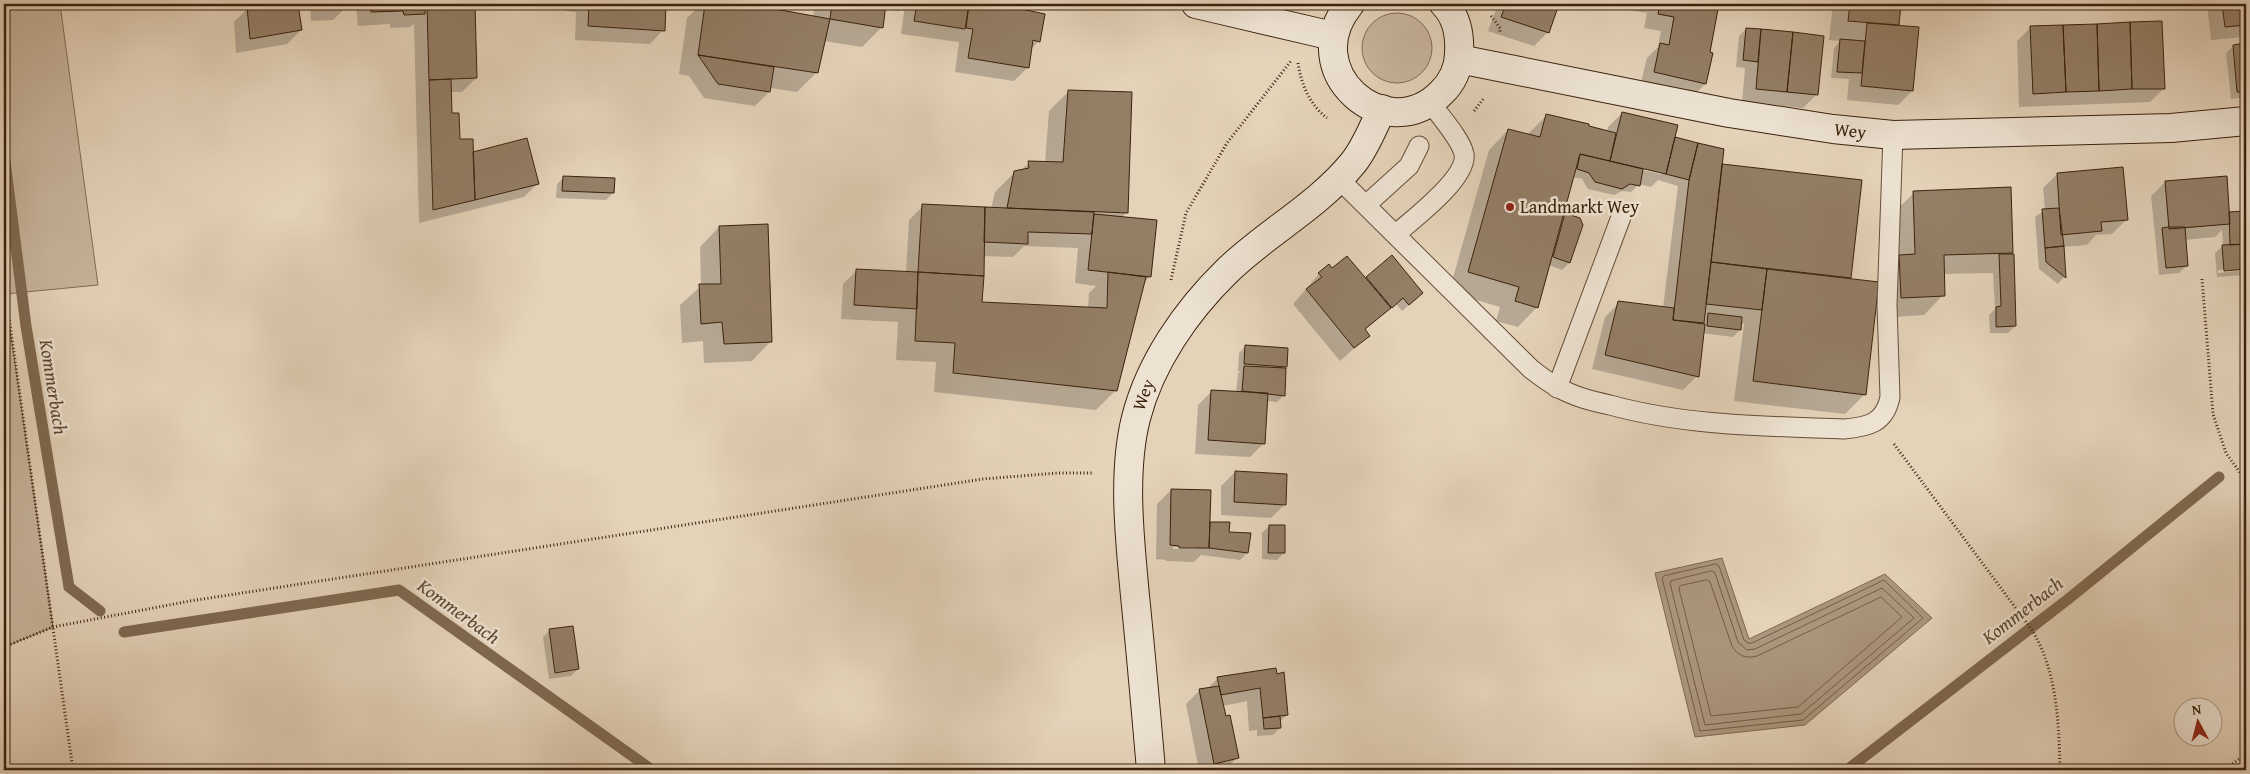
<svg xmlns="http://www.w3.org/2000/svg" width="2250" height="774" font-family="'Gentium Book Plus',serif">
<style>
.green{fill:#c7b49c;stroke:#826b54}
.water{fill:#ab967e;stroke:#7f6850}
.shadow{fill:#0003;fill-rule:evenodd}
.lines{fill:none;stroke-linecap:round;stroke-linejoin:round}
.shore{stroke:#745c45;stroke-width:1}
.stream{stroke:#7f6850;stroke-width:11}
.building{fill:#937e66;stroke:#3c220c}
.lane-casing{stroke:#664e37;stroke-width:21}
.secondary-casing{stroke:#3c220c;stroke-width:30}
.path{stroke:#3c220c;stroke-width:3;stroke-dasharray:1 2.5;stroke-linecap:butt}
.lane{stroke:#ede2d2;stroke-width:19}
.secondary{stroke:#ede2d2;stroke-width:28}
.poi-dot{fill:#8f2418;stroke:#ede2d2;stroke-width:2}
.labels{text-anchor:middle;stroke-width:5;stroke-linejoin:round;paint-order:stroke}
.street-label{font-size:18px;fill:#3c220c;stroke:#ede2d2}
.poi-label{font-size:18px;fill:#3c220c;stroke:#ede2d2;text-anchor:start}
.water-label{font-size:19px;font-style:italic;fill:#5d452e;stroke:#ede2d2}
</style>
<rect width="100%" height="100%" fill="#e4d2b9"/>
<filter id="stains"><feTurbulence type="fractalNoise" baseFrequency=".004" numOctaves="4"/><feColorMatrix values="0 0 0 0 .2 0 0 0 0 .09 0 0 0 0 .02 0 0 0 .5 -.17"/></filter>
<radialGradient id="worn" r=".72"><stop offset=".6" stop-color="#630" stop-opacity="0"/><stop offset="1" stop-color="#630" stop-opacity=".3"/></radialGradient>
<path class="green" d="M4,4h56l38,281 -93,9 48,333 -49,20z
M1362 48a35 35 0 1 1 70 0a35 35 0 1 1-70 0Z"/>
<path class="water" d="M1722,558l27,81 136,-65 47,44 -127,107 -110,12 -40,-164z"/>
<path class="shadow" d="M214,4h12l-12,2z
M271,4h26l4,26 -14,14 -51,9 -2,-31 14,-14z
M310,4h36l1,2 -14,14 -22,1z
M356,4h117l3,74 -14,14h-12l1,22 8,27 13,12 66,30 -14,14 -105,26 -5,-199 -4,3 -20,1v-4l-32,2z
M566,4h99l-2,26 -13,14 -75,-4 1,-28 -10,-1z
M701,4h45l67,13 2,-13h175l37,6 12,31 -8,8 -3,18 -14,14 -59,-9 4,-30 -58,-8 4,-29 -6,6 -15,-2 -2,18 -20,20 -38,-6 -7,31 -20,20 -27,-4 -1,4 -14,14 -51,-8 -15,-22 -10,-2 8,-56z
M1498,4h60l-10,28 -14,14 -46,-15z
M1591,4h127l-13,80 -14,14 -51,-12 7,-28 11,-11 3,-16 -17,-3 3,-15z
M1833,4h67l-3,22 15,65 -14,14 -51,-5 2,-21 -18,-1 3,-30 6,-7 -11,-1z
M2207,4h39v30l-3,3 -32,3z
M2031,27l133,61 -14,14 -131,5 -2,-66z
M1746,29l77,8 -6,57 -14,14 -61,-6 3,-34 -9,-1 3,-31z
M2246,45v52l-15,2 -5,-46 7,-7z
M1068,92l59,120 -6,6 29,59 -7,6 -27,107 -20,20 -162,-18 2,-30 -40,-2 2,-38 -57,-3 2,-35 14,-14 49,3 3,-53 14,-14 68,3 4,-17 20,-20 5,-1 9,-8h16l4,-52zM1024,246l54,2 -3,35 21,3 -7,7 -1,15 -107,-5 1,-47 31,1z
M1622,113l99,52 140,16 -11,99 15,114 -20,20 -111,-13 10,-77 -4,-1v7l-7,7 -31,-4 -5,43 -14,14 -91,-21 13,-52 14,-14 44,5 15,-122 -20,-6 -7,7 -12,-3 -8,8 -9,-1 -8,4 -26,-6 -6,-10 -9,-2 -11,41 3,-3 16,10 -12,38 -7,7 -13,-5 -12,42 -19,20 -22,-6 4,-14 -51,-15 40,-142 19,-20 19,5 19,-19 61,16 1,-5zM1642,167l20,5 -1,2 -19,-4z
M2057,174l69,46 -14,14 -16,1 -9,10 -26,2 3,30 -6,7 -19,-15 -4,-52 10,-7 -2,-22z
M564,177l49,16 -7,7 -50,-2 1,-14z
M2165,182l63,31 18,-1v56l-28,2v3l28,-3v5l-29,2 -2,-24 8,-7 -1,-16 -7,7 -31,3 2,26 -7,7 -20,2 -8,-79z
M2010,188l5,138 -7,7h-18l-1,-18 6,-6 -2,-36 -50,1v21l-19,20 -43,3 13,-106 20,-19z
M719,227l52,114 -19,20 -48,2 -1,-22 -21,2 -2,-38 21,-19 -1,-39z
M1392,257l30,36 -20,18 -6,-7 -13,10 -19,17 4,5 -28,25 -47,-57 26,-30 13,-4 33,9z
M1246,346l39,20 -2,3 1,26 -7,7 -11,-1 -2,42 -14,14 -55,-3 3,-49 14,-14 24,2 2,-19 2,-3h-2l1,-18z
M1235,472l50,32 -14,14 -50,-3v-29z
M1171,490l38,35 2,-2 17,11h21l-2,19 -7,7 -39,-5 -7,7 -28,-1v-1l-10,-1 1,-55zM1173,547h23v2h-23z
M1269,526l15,27 -7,7 -15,-1v-26z
M550,630l28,39 -7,7 -22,3 -6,-42z
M1275,669l12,46 -8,7 1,6 -7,7 -16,1v-6l-8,1 -2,-30 -24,5 14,52 -12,12h-26l-13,-66 14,-14 7,-1 11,-11z"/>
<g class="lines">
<path class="shore" d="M1716,564l3,2 25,74 4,3h4l132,-63 39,38 -120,102 -103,11 -38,-153 2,-2z
M1712,571l3,2 23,69 9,8 8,-1 127,-61 32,30 -113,96 -96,11 -35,-142 1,-2z
M1707,580l3,2 22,64c6,10 14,13 25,10l124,-59 21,20 -104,90 -87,9 -32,-127 1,-3z"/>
<path class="stream" d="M4,154l22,172 43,261 31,24
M124,632l275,-42 253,180
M1847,770l220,-170 152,-123"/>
</g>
<path class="building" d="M263,4h35l4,26 -52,9 -3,-32z
M325,4h22l1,2 -23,2z
M371,4h54v10l-21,1 -1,-4 -32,1z
M427,4h48l2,74 -48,2z
M589,4h77l-1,27 -77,-5z
M705,4h43l82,15 -12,54 -120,-18z
M832,4h54l-3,24 -53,-9z
M917,4h52l-4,25 -51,-8z
M969,4h29l47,10 -5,28 -7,-2 -4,28 -61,-10 5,-29 -7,-1z
M1506,4h53l-10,29 -48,-16z
M1660,4h59l-9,48 3,1 -7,31 -52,-12 6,-29 9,2 5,-28 -16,-3z
M1850,4h51l-2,21 -51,-4z
M2222,4h24v21l-21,2z
M2162,21l3,68h-33l-2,-67z
M2130,22l2,67 -33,2 -2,-67z
M1867,23l52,4 -6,64 -52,-5z
M2097,24l2,67 -33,1 -3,-67z
M2063,25l3,67 -33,2 -3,-68z
M1746,28l15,1 -3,33 -15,-2z
M1761,29l32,3 -6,60 -31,-3z
M1793,32l31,4 -6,59 -31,-3z
M1840,39l25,2 -3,32 -25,-1z
M2246,43v49h-9l-4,-47z
M698,55l76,12 -4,25 -52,-8z
M451,79l1,34h7l1,26h13l2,61 -42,10 -4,-130z
M1068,90l64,2 -4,121 -121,-5 7,-37 15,-3 -1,-7 35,1z
M1622,112l56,13 -12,49 -56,-13z
M1546,114l43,10v2l27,7 -6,28 -30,-7 -42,154 -23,-7 4,-14 -51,-15 40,-143 32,8z
M1675,137l23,6 -9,37 -23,-6z
M527,138l12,46 -64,16 -2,-48z
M1698,143l26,6 -20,174 -31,-3 16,-140z
M1580,154l63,15 -3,17 -10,-2 -8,5 -27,-7 -6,-9 -12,-4z
M1722,164l140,16 -11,98 -140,-16z
M2123,167l5,53 -27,2 1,9 -41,4 -4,-62z
M563,176l52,2 -1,15 -52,-2z
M2227,176l3,48 -61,5 -4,-48z
M2011,187l2,66 -69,2 1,41 -44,2 -2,-43 16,-1 -2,-63z
M922,204l63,3 -1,69 -66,-4z
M985,207l109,5 -2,22 -64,-2v12l-44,-2z
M2059,208l5,38 -19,2 -3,-39z
M2246,211v33l-16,1 -1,-33z
M1565,213l15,5 3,7 -13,38 -17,-6z
M1094,214l63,6 -6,57 -63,-7z
M768,224l4,118 -48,2 -2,-22 -21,2 -2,-40h22l-2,-58z
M2168,227h17l3,39 -22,2 -4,-40z
M2246,244v25l-22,2 -2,-26z
M2064,246l2,32 -20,-16 -1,-14z
M1999,254h15l2,72 -20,1v-20l5,-1z
M1392,255l31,38 -14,12 -6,-7 -11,10 -26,-31z
M1347,256l44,52 -26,21 5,7 -16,12 -48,-59 16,-12 -4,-4 11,-9 3,4z
M1711,262l56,7 -5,41 -56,-6z
M856,269l62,3 -1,37 -63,-4z
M1767,269l112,13 -13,113 -113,-14z
M918,272l66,4 -2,26 125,6 1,-36 38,5 -29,114 -164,-18 2,-30 -40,-2z
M1618,301l56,7 -1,12 32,4 -6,53 -94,-22z
M1708,313l34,4 -1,13 -34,-4z
M1245,345l43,3 -1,19 -43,-3z
M1244,366l42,2 -1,28 -43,-5z
M1211,390l57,3 -3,51 -57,-4z
M1235,471l52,3 -1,31 -52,-3z
M1171,489l40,1 -2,58h-30v-2l-9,-1z
M1210,522h20l-1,10 22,1 -3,20 -39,-5z
M1269,525h16v28h-17z
M573,626l6,43 -24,4 -6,-44z
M1276,668l1,6 7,-2 4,43 -25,3 -3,-30 -39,7 -4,-18z
M1219,686l7,30 4,-1 9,43 -25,6 -15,-75z
M1280,716l1,12 -17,1 -1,-11z"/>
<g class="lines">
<defs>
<path id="lane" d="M1339,179l192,190c9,7 18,14 28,19 16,9 33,13 51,17 76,21 155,21 234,24 24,-2 41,-6 46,-32l-3,-92 6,-170
M1366,205l43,-39 10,-20
M1396,234c17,-15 72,-56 68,-80 -3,-15 -25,-39 -34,-52
M1557,388l64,-171"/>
<g id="secondary">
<path d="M1196,4l137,32"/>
<path d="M1350,4c-55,67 36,145 91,89 11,-10 18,-25 18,-40 1,-18 -2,-36 -15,-49"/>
<path id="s1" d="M1459,59l270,54 104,16 60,6 278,-7 75,-7"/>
<path id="s2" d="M1151,770c-5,-58 -10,-116 -16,-174 -5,-55 -13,-123 1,-178 14,-55 50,-107 91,-147 39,-38 91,-65 126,-108 13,-16 20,-36 29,-54"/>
</g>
</defs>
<use href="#lane" class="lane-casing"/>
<use href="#secondary" class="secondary-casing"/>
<path class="path" d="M1491,16l9,12v6
M1298,63c3,21 12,42 29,55
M1474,111l10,-13
M2202,279l11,135 13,39 20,28
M1171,280l15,-67 41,-70 64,-82
M4,282l69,488
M1894,444l138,186c25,41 27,93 28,140
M4,647l49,-20 137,-26 793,-122 75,-6h36
M2224,770l22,-16"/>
<use href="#lane" class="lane"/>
<use href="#secondary" class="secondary"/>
</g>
<circle class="poi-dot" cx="1510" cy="207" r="5"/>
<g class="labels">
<g class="street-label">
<text dy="6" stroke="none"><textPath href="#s1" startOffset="398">Wey</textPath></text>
<text dy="6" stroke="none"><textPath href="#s2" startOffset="378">Wey</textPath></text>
</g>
<g class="poi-label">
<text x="1520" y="213">Landmarkt Wey</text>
</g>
<g class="water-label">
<text transform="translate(54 387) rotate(81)" y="7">Kommerbach</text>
<text transform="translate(2022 610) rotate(-38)" y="7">Kommerbach</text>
<text transform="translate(459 611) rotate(36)" y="7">Kommerbach</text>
</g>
</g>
<rect width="2250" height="774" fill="none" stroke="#e4d2b9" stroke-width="20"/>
<rect x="5" y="5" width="2240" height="764" fill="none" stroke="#3c220c" stroke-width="2.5"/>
<rect x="10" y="10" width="2230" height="754" fill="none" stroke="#3c220c"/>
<g transform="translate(2198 722) rotate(353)"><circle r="24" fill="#ede2d2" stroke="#a69583"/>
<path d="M0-4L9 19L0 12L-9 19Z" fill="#8f2418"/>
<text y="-8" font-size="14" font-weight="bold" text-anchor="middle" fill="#3c220c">N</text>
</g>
<rect width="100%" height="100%" filter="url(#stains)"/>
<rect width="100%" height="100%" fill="url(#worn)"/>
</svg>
